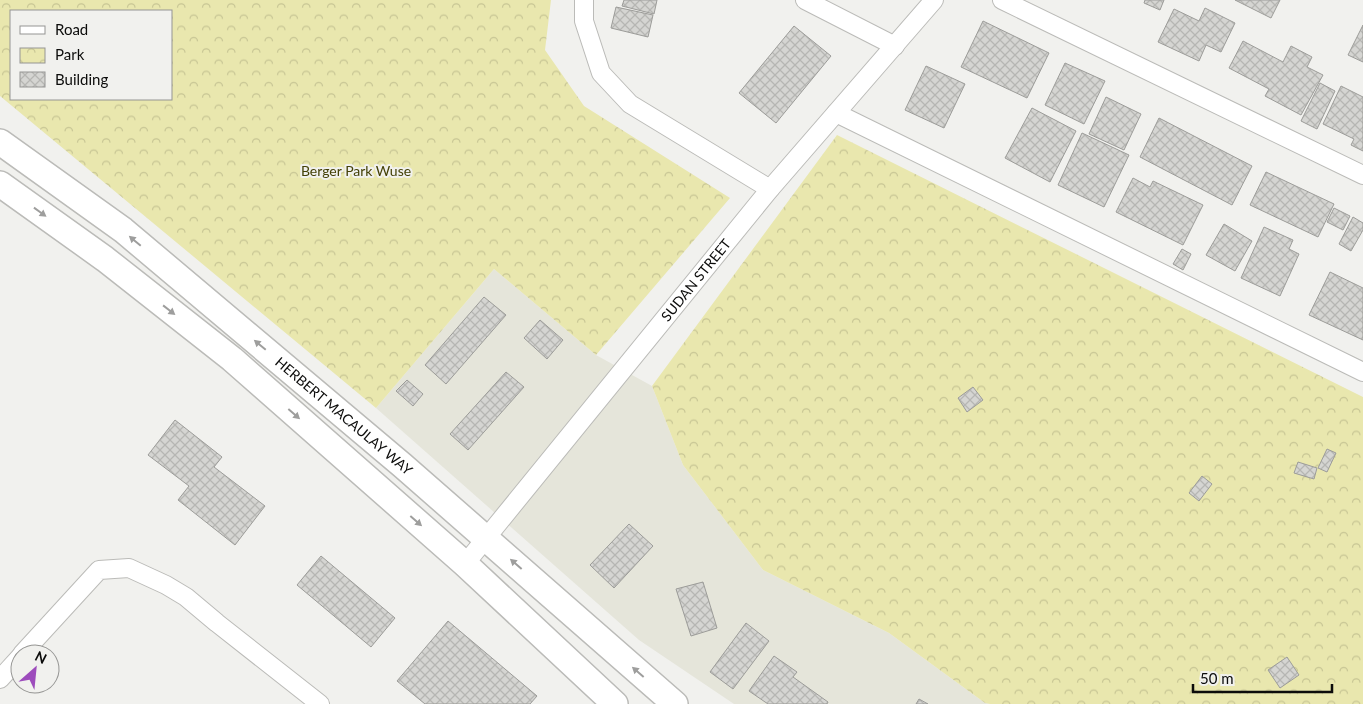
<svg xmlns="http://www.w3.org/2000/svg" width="1363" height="704" font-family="Lato,sans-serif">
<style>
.built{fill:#e5e5da}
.park{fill:url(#park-crowns);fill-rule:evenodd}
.building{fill:url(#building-cross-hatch);stroke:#9c9c99}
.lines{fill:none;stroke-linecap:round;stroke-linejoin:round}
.street-casing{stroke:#bbbbb8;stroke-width:20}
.secondary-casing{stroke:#bbbbb8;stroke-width:28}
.street{stroke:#fff;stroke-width:18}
.secondary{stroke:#fff;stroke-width:25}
.oneway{fill:#9e9e9d}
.labels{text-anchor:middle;stroke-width:4;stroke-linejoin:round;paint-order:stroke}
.park-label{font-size:14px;fill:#444107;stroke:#f1f1ee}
.street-label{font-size:14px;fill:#0c0c0b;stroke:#f1f1ee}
</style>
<defs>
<pattern id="park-crowns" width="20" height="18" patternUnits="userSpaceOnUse" patternTransform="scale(1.25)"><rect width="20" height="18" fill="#e9e7ae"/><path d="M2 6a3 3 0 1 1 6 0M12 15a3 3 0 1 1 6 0" fill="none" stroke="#c7c594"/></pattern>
<pattern id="building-cross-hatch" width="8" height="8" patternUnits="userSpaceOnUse" patternTransform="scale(1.25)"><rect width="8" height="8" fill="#d5d5d2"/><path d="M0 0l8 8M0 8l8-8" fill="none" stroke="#b6b6b3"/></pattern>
</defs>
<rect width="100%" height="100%" fill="#f1f1ee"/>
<path class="built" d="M494,269l102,86 56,31 31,79 80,105 126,63 96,70 5,1h-256l-95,-64 -263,-232z"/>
<path class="park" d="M0,0h551l-6,50 39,56 146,92 -134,157 -102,-86 -118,139 -376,-312zM11,11h160v88h-160z
M837,135l526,262v307h-373l-5,-1 -96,-70 -126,-63 -80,-105 -31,-79z"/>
<path class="building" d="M624,0h33l-3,14 -32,-8z
M1145,0h19l-4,10 -16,-7z
M1235,0h45l-9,18z
M616,7l37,8 -5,22 -37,-9z
M1205,8l30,15 -14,29 -15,-7 -7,16 -41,-19 16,-33 25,12z
M983,21l66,32 -22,45 -66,-31z
M1363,25v37l-15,-7z
M794,26l37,30 -55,67 -37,-30z
M1243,41l40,21 8,-16 21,11 -5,10 16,8 -22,40 -36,-19 4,-7 -40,-21z
M1065,63l40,18 -21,43 -39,-19z
M926,66l39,18 -21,44 -39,-18z
M1320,83l15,8 -18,38 -16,-8z
M1341,86l22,11v54l-12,-6 3,-6 -31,-15z
M1106,97l35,17 -17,36 -35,-16z
M1032,108l44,23 -26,51 -45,-24z
M1159,118l93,48 -20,39 -92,-48z
M1082,133l47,22 -25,52 -46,-22z
M1266,172l68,32 -16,33 -68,-32z
M1133,178l17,9 3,-6 50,24 -20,40 -67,-33z
M1334,208l16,8 -7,14 -16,-8z
M1353,217l10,6v7l-12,21 -12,-7z
M1224,224l28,17 -17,30 -29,-16z
M1264,227l29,13 -4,9 10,5 -19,42 -39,-18z
M1182,249l9,5 -8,16 -10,-6z
M1330,272l33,16v52l-54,-25z
M484,297l22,18 -60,69 -21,-19z
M540,320l23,20 -16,19 -23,-21z
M506,372l18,15 -56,63 -18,-16z
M407,380l16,14 -10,12 -17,-15z
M973,387l10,13 -16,12 -9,-14z
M175,420l47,37 -8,10 51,39 -30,39 -57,-45 11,-14 -41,-31z
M1327,449l9,4 -9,19 -9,-4z
M1298,462l19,6 -3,11 -20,-6z
M1202,476l10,8 -13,17 -10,-8z
M629,524l24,22 -39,42 -24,-23z
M321,556l74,62 -24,29 -74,-62z
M703,582l14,46 -26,8 -15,-47z
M448,621l89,75 -7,8h-105l-28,-23z
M746,623l23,18 -36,48 -23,-17z
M774,656l23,16 -4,5 35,25 -1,2h-59l-19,-13z
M1287,657l12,18 -19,13 -12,-18z
M919,699l9,5h-12z"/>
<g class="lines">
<defs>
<g id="street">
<path d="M584,0v21l17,52 29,31 140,85"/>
<path d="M805,0l90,46"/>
<path d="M1002,0l361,175"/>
<path d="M836,113l527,259"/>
<path id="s1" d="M465,564l305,-375 164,-189"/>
<path d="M22,654l77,-84 30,-2 37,17 20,12 31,26 103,81"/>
<path d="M0,679l20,-22"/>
</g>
<g id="secondary">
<path id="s2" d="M0,142l123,88 279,235 273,239"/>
<path d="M0,184l105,75 127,100 233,205 150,140"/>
</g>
</defs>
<use href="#street" class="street-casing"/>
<use href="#secondary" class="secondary-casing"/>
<use href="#street" class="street"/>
<use href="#secondary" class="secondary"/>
</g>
<defs><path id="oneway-solid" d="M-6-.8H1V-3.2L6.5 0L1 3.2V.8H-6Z" transform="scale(1.25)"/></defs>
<g class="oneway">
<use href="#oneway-solid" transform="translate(40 212) rotate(36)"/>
<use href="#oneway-solid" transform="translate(135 241) rotate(-140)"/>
<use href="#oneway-solid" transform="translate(169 310) rotate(38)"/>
<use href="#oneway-solid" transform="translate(260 345) rotate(-140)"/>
<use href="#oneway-solid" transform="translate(294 414) rotate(41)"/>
<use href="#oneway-solid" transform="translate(416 521) rotate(41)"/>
<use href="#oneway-solid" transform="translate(516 564) rotate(-139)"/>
<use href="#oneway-solid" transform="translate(638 672) rotate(-139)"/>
</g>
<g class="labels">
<g class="park-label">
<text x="356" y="176">Berger Park Wuse</text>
</g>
<g class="street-label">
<text dy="5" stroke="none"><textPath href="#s1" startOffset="366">SUDAN STREET</textPath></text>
<text dy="5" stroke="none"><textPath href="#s2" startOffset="440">HERBERT MACAULAY WAY</textPath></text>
</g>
</g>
<rect x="10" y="10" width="162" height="90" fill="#f1f1ee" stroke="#959593"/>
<rect x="20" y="26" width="25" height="8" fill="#ffffff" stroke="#959593"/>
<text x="55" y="35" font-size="15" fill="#0c0c0b">Road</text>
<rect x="20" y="48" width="25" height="15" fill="url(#park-crowns)" stroke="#959593"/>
<text x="55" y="60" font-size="15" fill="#0c0c0b">Park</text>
<rect x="20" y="72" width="25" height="15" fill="url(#building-cross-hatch)" stroke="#959593"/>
<text x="55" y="85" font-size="15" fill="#0c0c0b">Building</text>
<g transform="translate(35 669) rotate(27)"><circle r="24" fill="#f1f1ee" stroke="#959593"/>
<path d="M0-4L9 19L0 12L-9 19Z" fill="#9d4cbc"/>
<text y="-8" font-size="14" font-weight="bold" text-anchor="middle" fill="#0c0c0b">N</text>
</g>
<path d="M1193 684v8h139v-8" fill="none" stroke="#0c0c0b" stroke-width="2.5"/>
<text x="1200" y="684" font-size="15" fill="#0c0c0b" stroke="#f1f1ee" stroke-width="4" paint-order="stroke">50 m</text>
</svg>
